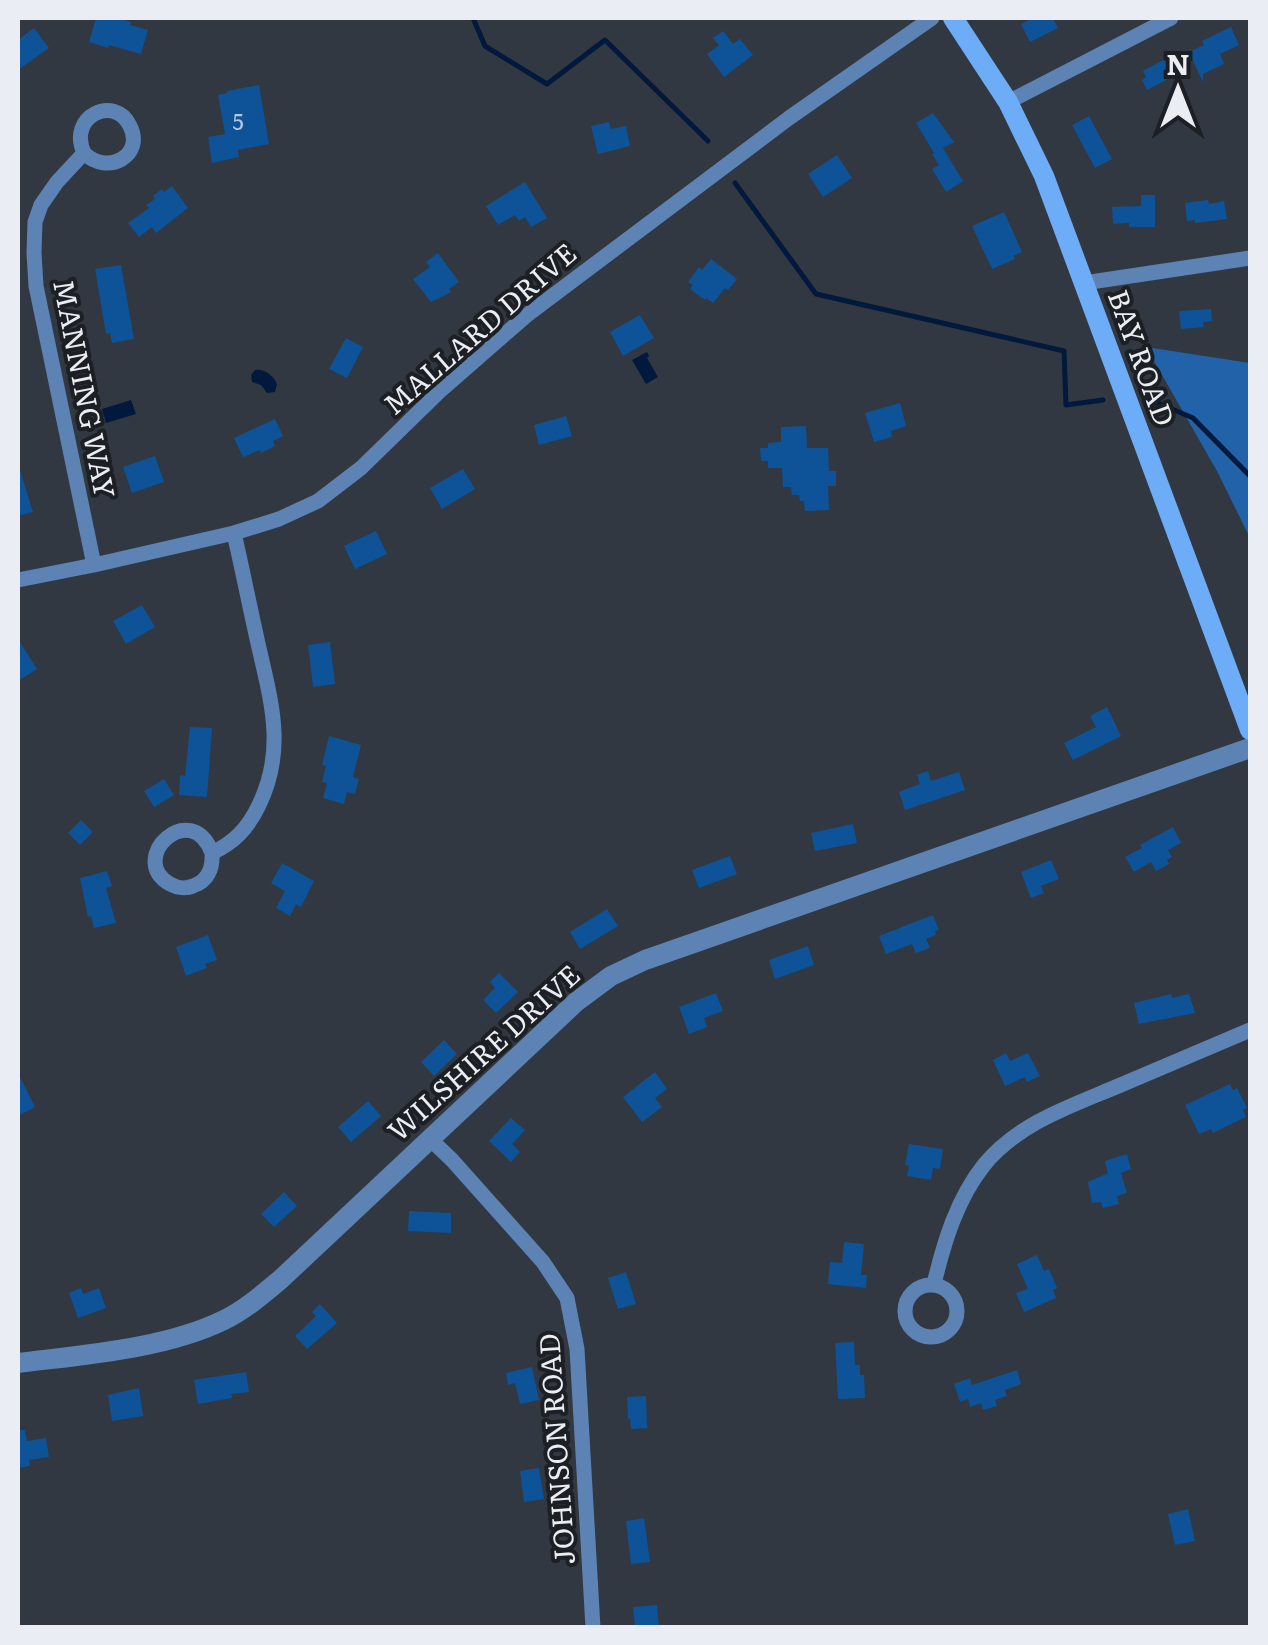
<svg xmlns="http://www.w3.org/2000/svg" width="1268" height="1645" font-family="Literata,serif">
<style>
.forest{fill:#2262a8}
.water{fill:#00193c}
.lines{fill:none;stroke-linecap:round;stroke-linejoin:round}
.stream{stroke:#00193c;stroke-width:5}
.building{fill:#0e5397}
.minor{stroke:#5c83b3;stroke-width:15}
.tertiary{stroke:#5c83b3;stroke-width:20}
.secondary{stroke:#6dadf8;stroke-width:20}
.labels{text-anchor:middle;stroke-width:8;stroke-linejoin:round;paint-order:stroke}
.number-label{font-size:22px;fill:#b3c7dd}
.street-label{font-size:28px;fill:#eaeef4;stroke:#1c1f23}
</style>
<rect width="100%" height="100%" fill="#313841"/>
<path class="forest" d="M1146,347l104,16v175l-33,-67z"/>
<path class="water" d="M647,352l2,4 -2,2 11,19 -12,7 -14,-24z
M255,370c9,-2 19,6 22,14l-2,8 -8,1 -6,-8 -9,-3 -1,-7z
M131,400l5,14 -30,9 -4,-14z"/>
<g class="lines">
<path class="stream" d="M473,18l12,28 62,38 58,-44 103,101
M735,183l81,111 248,57 2,54 37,-5
M1146,398l47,20 57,58"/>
</g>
<path class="building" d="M96,18h21l14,4 -1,3 18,5 -7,24 -32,-9 -1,3 -19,-6z
M1034,18h19l5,10 -28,14 -9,-18z
M1231,27l8,18 -19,9 4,10 -21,10v8l-14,-30 15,-7 -2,-4z
M34,28l15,20 -31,22v-30z
M723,31l10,13 7,-5 13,16 -29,22 -17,-23 12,-9 -6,-7z
M1165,59l9,17 -27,14 -5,-10 4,-3 -3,-6z
M259,85l10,59 -31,6 1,7 -27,6 -4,-26 17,-3 -7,-39 9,-2v-2z
M933,113l21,29 -11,6 20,33 -17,11 -14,-23 7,-4 -7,-11 2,-1 -18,-30z
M1089,116l23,43 -17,9 -23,-43z
M609,122l2,7 15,-3 4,20 -32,8 -7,-28z
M837,155l15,23 -29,19 -15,-23z
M525,182l22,36 -16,9 -6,-10 -6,4 -4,-6 -17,10 -12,-19z
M172,186l16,22 -32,25 -4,-6 -13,10 -11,-14 21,-15 -3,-3 9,-6 -2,-3 9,-7 2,3z
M1141,195h14v32h-26v-4l-16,1 -1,-17 29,-1z
M1208,200l1,4 15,-3 3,18 -32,4v-3l-8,1 -2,-18z
M1004,212l18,40 -9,4 2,3 -23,10 -20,-43z
M438,253l21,29 -10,7 2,3 -20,10 -18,-23 17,-12 -4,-5z
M711,259l26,20 -9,11 -3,-2 -12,15 -7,-5 -1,2 -15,-11 3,-4 -5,-3 11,-15 3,3z
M121,265l13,74 -22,4 -2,-10 -4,1 -11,-65z
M1211,309l1,12 -9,1 1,5 -23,2 -2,-18z
M640,315l14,23 -31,18 -13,-24z
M346,338l17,9 -16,31 -18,-9z
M900,403l6,23 -15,5 1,6 -18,5 -9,-29z
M566,416l6,20 -33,9 -5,-20z
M275,419l8,17 -10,5 2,5 -14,7 -1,-3 -17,7 -9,-19z
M806,426l1,22h21l1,23h7v15h-8l1,24 -24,1 -1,-10h-4l-1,-6h-7l-1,-8h-8l-1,-19h-14v-7h-7l-1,-13h8v-5l13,-1v-15z
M155,456l9,26 -32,11 -9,-26z
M463,469l12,20 -33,20 -12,-21z
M18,470h2l13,42 -15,4z
M376,531l11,23 -32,15 -11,-23z
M142,605l13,22 -29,17 -13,-23z
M18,639l19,30 -19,12z
M330,642l5,42 -22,3 -5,-42z
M1107,707l14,29 -48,24 -9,-17 32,-16 -6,-11z
M190,727l22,1 -5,69 -28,-2 1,-20 5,1z
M329,736l32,9 -8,32 6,2 -4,15 -8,-2 -3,12 -21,-6 4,-15 -5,-1 4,-16 -4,-1z
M928,771l3,10 28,-9 6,18 -60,20 -6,-18 21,-8 -3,-9z
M164,779l10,16 -20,12 -10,-16z
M81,820l12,12 -13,13 -12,-12z
M853,824l4,19 -42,8 -4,-18z
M1173,827l8,16 -13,7 4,7 -5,3 2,4 -13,7 -5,-9 -17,10 -9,-15 17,-9 -2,-3z
M730,856l7,18 -38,14 -7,-18z
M1051,860l8,19 -18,7 3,7 -13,5 -10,-26z
M282,863l32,18 -13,26 -5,-3 -6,12 -14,-8 9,-17 -14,-8z
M107,871l5,15 -6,2 10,35 -22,5 -3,-12 -3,1 -8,-39z
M607,909l11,17 -38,23 -10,-17z
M933,915l6,15 -4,1 1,4 -10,4 4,9 -14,5 -4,-9 -26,10 -7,-18z
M208,935l9,25 -12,4 2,4 -21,8 -10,-29z
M808,946l6,19 -39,14 -6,-19z
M499,973l19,19 -22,21 -13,-13 12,-12 -5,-6z
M716,993l7,18 -19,7 3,9 -18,7 -10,-27z
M1171,994l1,4 17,-4 6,19 -56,11 -5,-21z
M444,1040l13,14 -23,22 -13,-14z
M1006,1053l4,8 18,-8 12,23 -13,6 -2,-5 -20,9 -12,-26z
M655,1072l12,17 -12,9 7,9 -20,15 -19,-25z
M18,1073l17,34 -17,9z
M1230,1084l3,6 4,-2 10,20 -4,2 3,7 -33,16 -2,-4 -12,5 -14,-29z
M368,1101l13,15 -30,26 -13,-15z
M511,1118l14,12 -13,14 8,8 -9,10 -22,-21z
M909,1144l34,5 -3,20 -7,-1 -2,12 -24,-4 2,-10 -4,-1z
M1127,1154l4,15 -10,4 6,20 -10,3 2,8 -16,4 -2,-6 -9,1 -4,-21 20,-9 -3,-12z
M284,1192l13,14 -23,21 -13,-13z
M409,1211l42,2v20l-43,-2z
M844,1242l20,2 -3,31h6l-1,13 -38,-4 2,-22 12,1z
M1037,1255l7,16 5,-2 8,19 -4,2 3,8 -32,14 -8,-19 12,-4 -11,-25z
M626,1272l10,32 -18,5 -10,-31z
M81,1288l2,6 16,-6 7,20 -28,10 -9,-25z
M320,1304l17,19 -30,26 -12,-13 21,-20 -4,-4z
M854,1342l1,23h5v10h4l1,23 -27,1 -3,-56z
M532,1367l7,33 -19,4 -5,-21 -7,2 -2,-12z
M1017,1370l4,14 -16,6 2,6 -12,4 2,6 -14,4 -2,-7 -11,4 -2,-8 -8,3 -6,-18 16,-6 2,7z
M246,1372l3,20 -18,2 1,4 -34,6 -4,-24z
M139,1388l4,28 -31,5 -4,-26z
M646,1396l1,32 -16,1 -1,-11 -2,1 -1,-22z
M18,1430h7l2,11 19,-3 3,19 -20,3 1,6 -12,2z
M539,1468l5,31 -20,3 -4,-31z
M1188,1509l7,32 -20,4 -7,-31z
M644,1518l6,44 -19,2 -5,-43z
M657,1605l2,23h-24l-2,-21z"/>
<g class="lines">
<path class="minor" d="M1008,102l163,-84
M84,153c23,23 61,3 46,-27 -15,-32 -63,-10 -46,27l-27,29 -16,23 -6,17 -1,31 2,33 58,279
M1084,283l166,-25
M18,580l76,-15 140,-32 45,-14 39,-18 43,-33 80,-78 86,-75 262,-197 143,-100
M212,853c1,15 -4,28 -19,33 -7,3 -16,2 -23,-2 -44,-25 21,-87 42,-31 23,-11 36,-25 47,-48 28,-58 11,-107 -2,-166 -8,-36 -15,-71 -23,-106
M430,1139l22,21 91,102 24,36 10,51 16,279
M934,1284c10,-42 23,-85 50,-119 35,-43 90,-60 139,-81 42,-18 85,-36 127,-54
M905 1311a26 26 0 1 1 52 0a26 26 0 1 1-52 0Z"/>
<path class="tertiary" d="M18,1363c64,-8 147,-14 206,-43 21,-10 39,-26 57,-41l295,-277 35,-26 34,-16 605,-212"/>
<path class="secondary" d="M953,18l55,84 36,74 206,554"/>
</g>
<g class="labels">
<g class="number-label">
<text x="238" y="130">5</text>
</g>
<g class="street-label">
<text transform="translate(480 329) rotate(-41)" y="10">MALLARD DRIVE</text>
<text transform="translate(1141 358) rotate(70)" y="10">BAY ROAD</text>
<text transform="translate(84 389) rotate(79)" y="10">MANNING WAY</text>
<text transform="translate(484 1053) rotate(-42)" y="10">WILSHIRE DRIVE</text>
<text transform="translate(557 1449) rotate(-94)" y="10">JOHNSON ROAD</text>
</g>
</g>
<rect width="1268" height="1645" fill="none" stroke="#eaeef4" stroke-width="40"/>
<g transform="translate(1178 90)" stroke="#1c1f23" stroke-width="8" paint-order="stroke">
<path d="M0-8L18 38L0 25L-18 38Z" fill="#eaeef4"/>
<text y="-15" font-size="28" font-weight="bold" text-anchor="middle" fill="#eaeef4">N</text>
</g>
</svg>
